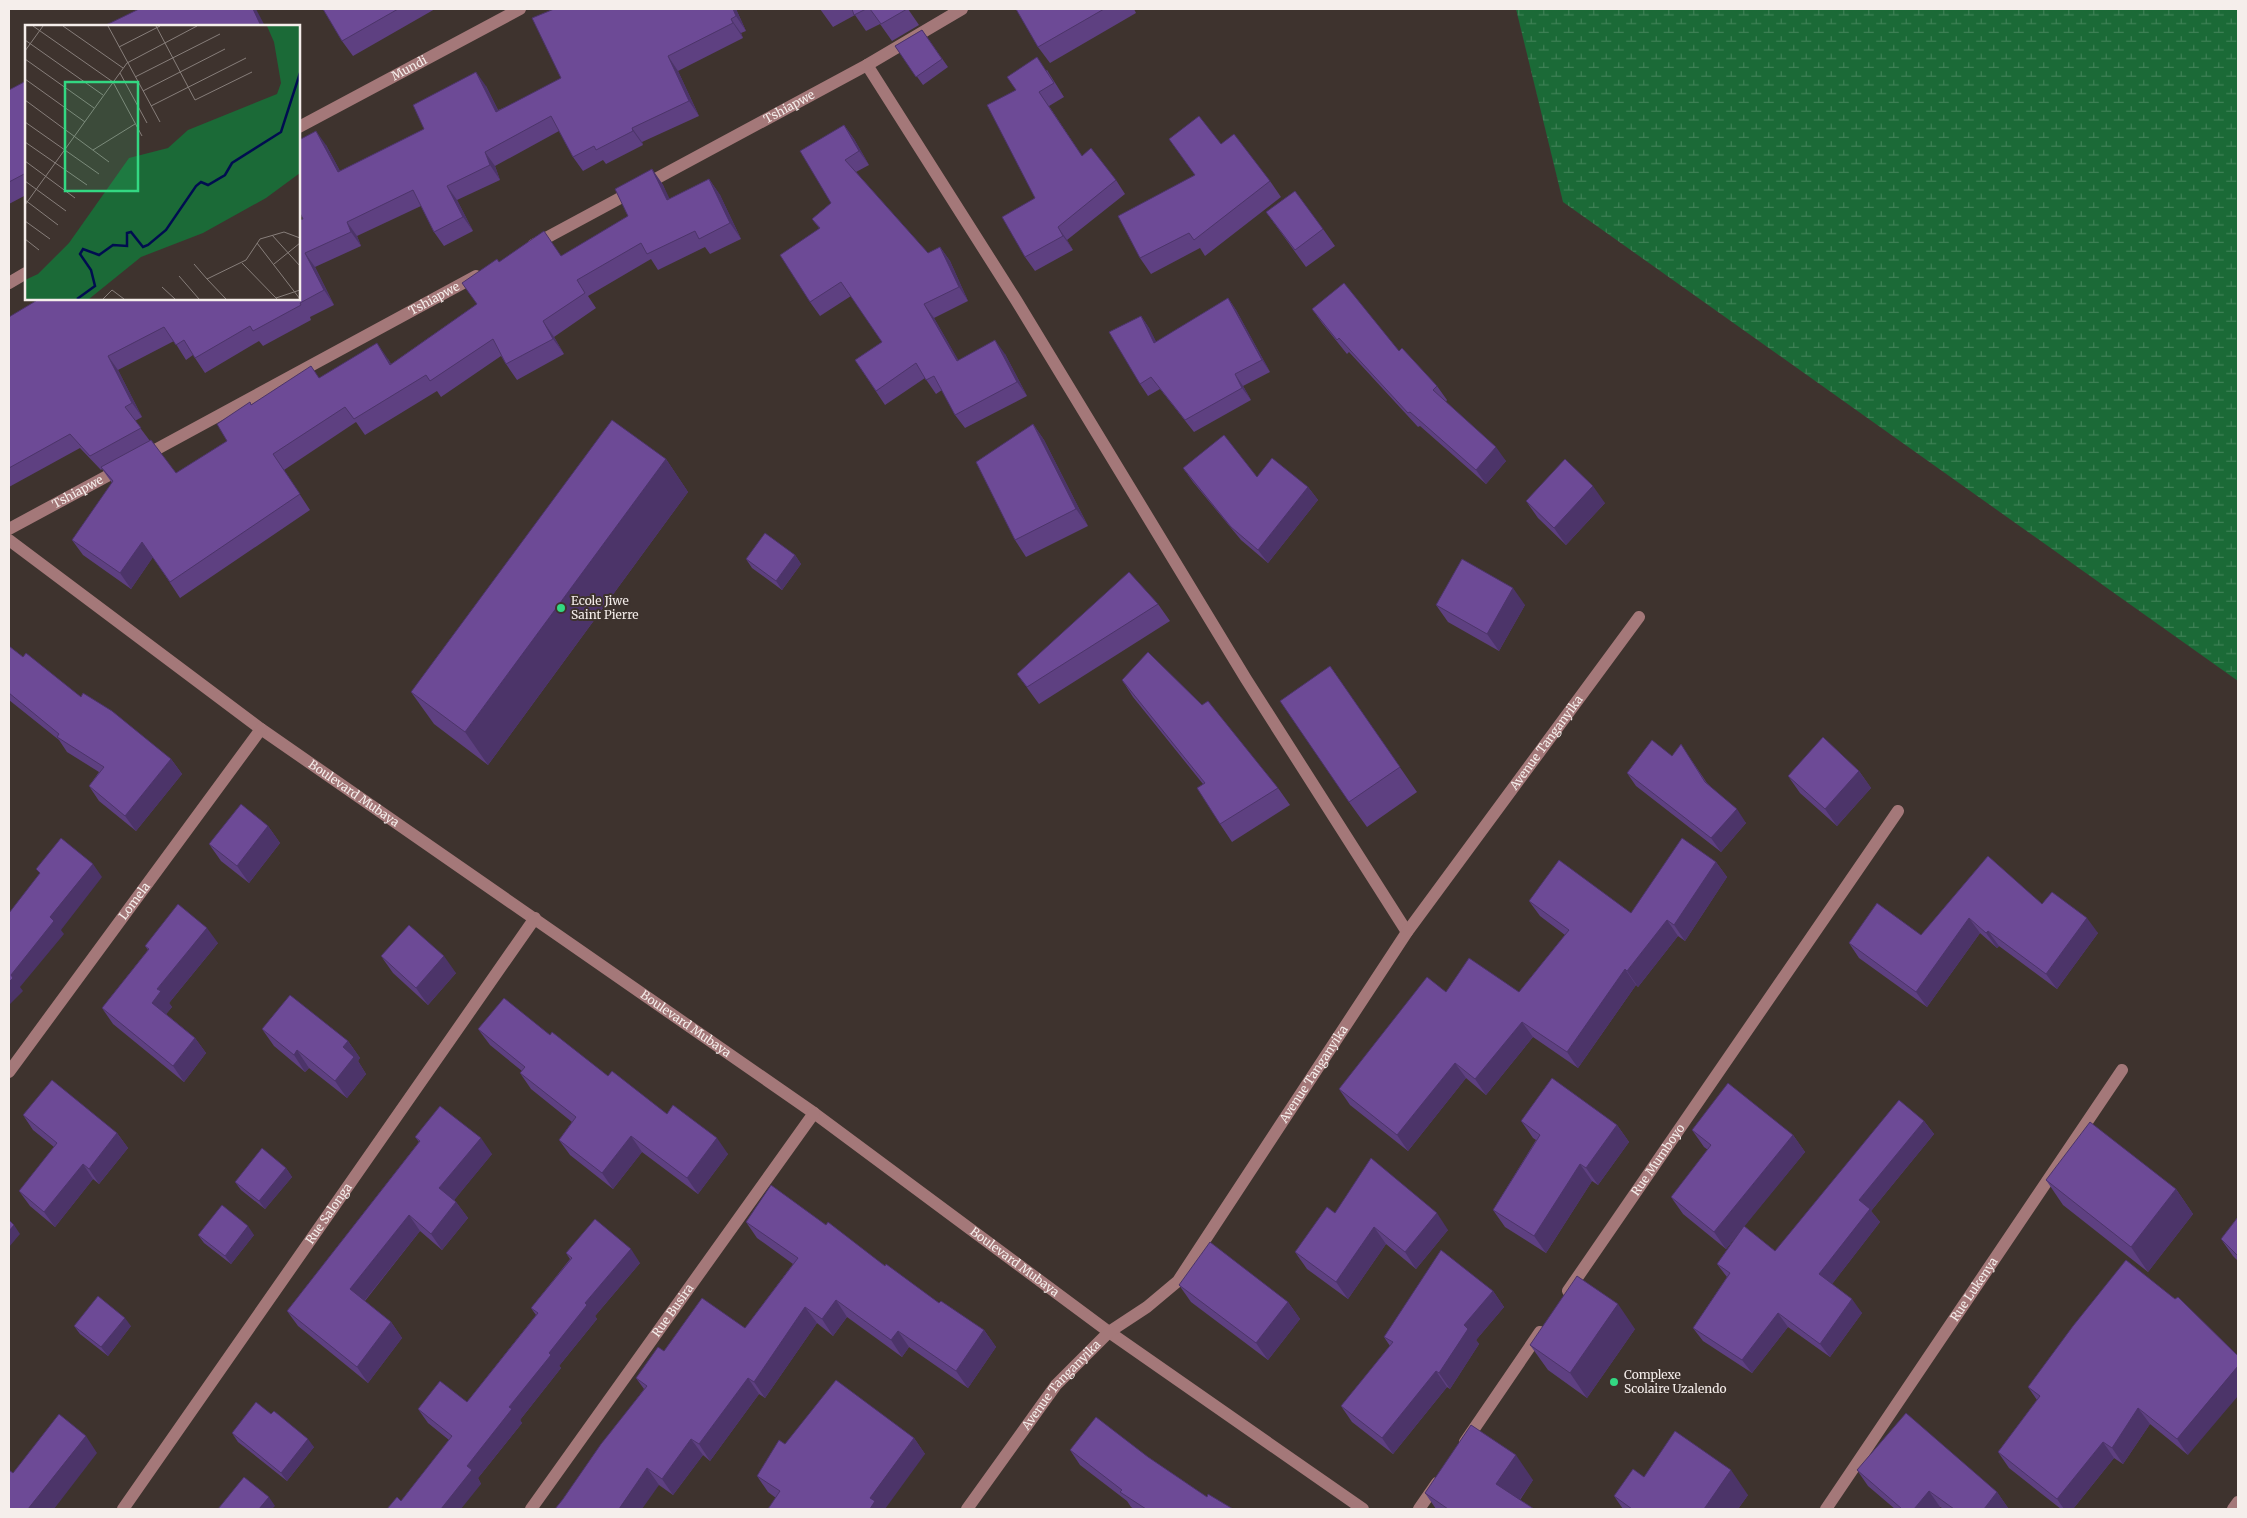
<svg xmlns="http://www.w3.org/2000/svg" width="2247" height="1518" font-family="Merriweather,serif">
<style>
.wetland{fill:url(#wetland-marsh)}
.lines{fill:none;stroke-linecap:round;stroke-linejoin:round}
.minor{stroke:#a47879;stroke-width:12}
.wall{fill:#5e4081}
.shaded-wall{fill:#4c3469}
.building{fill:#6d4a96;stroke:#4c3469}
.poi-dot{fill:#33d882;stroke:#3e332e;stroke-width:2}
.labels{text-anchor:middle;stroke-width:4;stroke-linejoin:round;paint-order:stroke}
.street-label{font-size:12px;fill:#f5eeeb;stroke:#3e332e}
.poi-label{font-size:12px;fill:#f5eeeb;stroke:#3e332e;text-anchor:start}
.inset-river{fill:none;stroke:#000d50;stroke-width:2.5}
.inset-road{fill:none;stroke:#877e7a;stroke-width:1}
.view{fill:#33d882;fill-opacity:0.15;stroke:#33d882;stroke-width:2.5}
.inset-edge{fill:none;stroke:#f5eeeb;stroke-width:2.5}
</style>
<defs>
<pattern id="wetland-marsh" width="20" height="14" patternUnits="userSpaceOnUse" patternTransform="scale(1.25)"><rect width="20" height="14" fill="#1b6a37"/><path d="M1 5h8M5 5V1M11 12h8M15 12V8" fill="none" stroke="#3d8054"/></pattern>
</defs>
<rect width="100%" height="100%" fill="#3e332e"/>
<path class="wetland" d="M1516,9h722v672l-675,-479z"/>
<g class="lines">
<g class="minor">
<path d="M867,65l149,235 230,379 161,253"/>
<path id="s1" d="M299,127l221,-118"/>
<path id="s2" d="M533,245l334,-180 95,-56"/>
<path d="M9,283l17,-10"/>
<path id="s3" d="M144,456l332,-180"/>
<path id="s4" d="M9,529l113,-61"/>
<path id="s5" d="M9,540l252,189 553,384 295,219 254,177"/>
<path id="s6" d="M9,1072l252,-343"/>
<path id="s7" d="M1568,1291l330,-480"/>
<path d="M1465,1442l75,-110"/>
<path id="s8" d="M123,1509l412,-591"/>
<path id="s9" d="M531,1509l283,-396"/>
<path id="s10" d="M967,1509l89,-124 53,-53 38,-25 31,-26 229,-349 232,-315"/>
<path d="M1419,1509l18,-26"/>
<path id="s11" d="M1826,1509l296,-439"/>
<path d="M2233,1509l5,-7"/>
</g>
</g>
<path class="wall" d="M323,9h112l-82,47 -11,-15z
M736,9l10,22 -5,2 2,5 -65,33 21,45 -57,26 1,3 -37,19 -3,-4 -20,11 -10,-14 -14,-26 -64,35 5,14 -43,20 16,31 -29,15 -10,-14 -13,-26 -64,30 4,10 -46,21 19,38 -24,12 1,3 -48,26 -4,-5 -54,32 -12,-18 -7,5 -12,-19 -56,29 24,47 -7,4 15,20 26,32 51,-32 25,-36 67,-27 69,-19 3,5 86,-60 22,-42 62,-6 67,-40 24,-47 11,16 6,14 40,-20 11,16 21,44 -31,15 -5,-7 -47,23 -7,-11 -63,37 8,12 -42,29 10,17 -47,26 -11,-16 -5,-8 -60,41 -4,-6 -72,44 -9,-13 -72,48 26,40 -130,88 -27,-41 -22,32 -48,-34 -11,-15 40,-57 -10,-14 -1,1 -21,-22 -71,39v-170l290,-18 4,-80 23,-74 14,26 84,-42 62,-43 12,24z
M820,9h88l11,16 -27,16 -12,-17 -14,7 -11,-16 -22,12z
M1016,9h118l2,4 -86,50 -12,-16z
M922,30l26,37 -25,18 -28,-39z
M1047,70l17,27 -15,9 33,50 34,24 9,14 -58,46 6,10 -38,21 -10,-14 10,-59 -19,-108z
M26,81v114l-17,9v-114z
M844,125l10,14 15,26 -13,7 72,81 12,-6 10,14 18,40 -34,17 24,42 47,-6 22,42 -62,32 -10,-13 -13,-25 -6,4 -11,-16 -40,27 -30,-45 27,-18 -31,-46 -31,20 -10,-14 9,-74 -7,-9 19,-16z
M1169,139l52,5 49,37 11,16 -76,59 -5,-8 -49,26 -11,-16 55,-83z
M1266,212l57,17 12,17 -29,21z
M1228,298l8,12 34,62 -27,14 8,14 -57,32 -34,-43 -12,7 -8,-12 1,-68 8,12 7,14z
M1312,309l87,42 38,35 10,14 -1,2 60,59 -20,23 -66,-58 -2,1 -69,-75 -2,2 -25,-31z
M1033,424l11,16 44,86 -62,31 -11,-17z
M666,459l22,33 -200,273 -54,-41 -23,-32z
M1183,468l125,19 10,13 -50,63 -27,-23 -48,-58z
M1526,501l79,2 -39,42 -28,-27z
M795,555l6,9 -19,26 -30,-22 -6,-9z
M1158,604l12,17 -131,83 -22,-30z
M1436,605h89l-26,46 -51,-29z
M9,646l14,11 148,102 11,15 -46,57 -37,-30 -10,-15 10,-14 -32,-20 -8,-12 -50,-40z
M1330,666l87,126 -50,35 -18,-25z
M1122,680l156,108 12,17 -58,37 -12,-18 -17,-40 -70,-87z
M1672,756l18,2 17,25 39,40 -25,29 -85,-66 -9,-13z
M1859,771l12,17 -34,38 -37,-33 -12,-17z
M268,826l12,17 -31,40 -28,-22 -12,-17z
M1988,856l54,48 56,29 -41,56 -58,-43 -2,2 -17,-15 -53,74 -68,-49 -10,-15 72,-8z
M1716,862l11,15 -42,64 -7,-5 -40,51 -2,-2 -58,83 -45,-31 -47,58 -20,-17 -58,73 -58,-46 -11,-16 107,-97h73l46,-57 -25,-19 -11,-15 102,12z
M218,943l-49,60 3,4 -6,7 29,24 11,15 -22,29 -71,-58 -11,-16 46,-58 -3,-4z
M381,956l75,17 -28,32 -35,-32z
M262,1029l86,12 12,17 -2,3 8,13 -19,24 -38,-30 -4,4 -31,-26z
M478,1029l72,6 58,41 120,78 -30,40 -56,-42 -29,37 -43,-34 -11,-15 13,-18 -41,-33 -11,-16 2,-2 -32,-26z
M23,1115l94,18 11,15 -29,36 -6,-5 -38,48 -25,-21 -11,-15 35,-44 -21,-17z
M1521,1121l96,4 12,17 -31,43 -6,-4 -46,72 -41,-26 -12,-17 43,-70 -3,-2z
M1924,1121l10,13 -63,77 9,11 -48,62 30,29 -32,44 -42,-30 -36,46 -49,-32 -10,-13 34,-51 -10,-13 24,-34 -15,19 -43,-35 -12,-17 37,-47 -4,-3 -12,-17 101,5 12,17 -61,74 31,25z
M415,1137l77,17 -38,46 2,2 12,16 -26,32 -22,-19 -55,70 26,21 11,16 -34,45 -70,-57 -11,-15 132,-169z
M286,1168l6,9 -27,32 -24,-19 -6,-8z
M2046,1180l130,9 17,25 -45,58 -85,-67z
M1335,1213l113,17 -32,39 -30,-25 -38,55 -41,-30 -12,-17z
M2238,1217v44l-5,-5 -12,-17z
M746,1222l80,3 113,78 45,27 12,17 -28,41 -59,-41 -7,10 -55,-40 -14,19 -16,-13 -52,75 -6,-4 -49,67 -7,-6 -30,40 -14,-10 -96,14 81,-110 -8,-11 28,-27 81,-23 48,-64 -36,-26z
M198,1235h56l-23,29 -27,-21z
M566,1253l74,10 -45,53 2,3 -38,47 2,2 -41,52 2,3 -44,55 3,6 -80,17 48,-61 -21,-17 -10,-14 49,-7 69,-87 -5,-7 39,-49z
M2126,1260l62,195 -38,-31 -27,40 -9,-6 -41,51h-12l-52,-41 -11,-16 39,-52 -9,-13z
M1179,1285l109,17 12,17 -32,41 -77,-58z
M1493,1291l11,16 -28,33 3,4 -29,45 -3,-2 -54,67 -41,-32 -11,-16 49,-60 -6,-9z
M74,1326h57l-23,30 -28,-22z
M1635,1329l-48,69 -39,-28 -18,-25z
M232,1433l82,14 -27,34 -49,-39z
M914,1438l11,16 -149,44 -8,-6 -11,-16 28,-32z
M1070,1450l78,7 59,40 26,12h-99l-3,-2 -4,-6 -47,-36z
M1857,1470l140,22 11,16 -1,1h-63l-4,-2 -2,2h-43l-27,-23z
M1644,1477l104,18 -10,14h-115l-9,-13z
M1533,1480l-13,20 14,9h-98l-11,-16z"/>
<path class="shaded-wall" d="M253,9h3l9,17h-4z
M733,9h3l10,22 -10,-15z
M731,19l10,14 2,5 -10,-15z
M668,56l10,15 21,45 -10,-15z
M476,72l10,14 20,40 -10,-14z
M844,125l10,14 15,26 -10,-14z
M632,128l10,14 1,3 -10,-14z
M316,131l10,14 22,41 -10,-14z
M485,152l10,14 5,14 -10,-15z
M652,169l11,16 15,31 -11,-16z
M709,179l11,16 21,44 -11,-16z
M447,186l10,14 16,31 -10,-14z
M347,222l10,14 4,10 -10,-14z
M1058,227l9,13 6,10 -10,-14z
M940,247l10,14 18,40 -9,-14z
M305,253l10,14 19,38 -10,-15z
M1228,298l8,12 34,62 -8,-12z
M924,304l10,14 33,57 -10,-14z
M1141,316l8,12 14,27 -9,-12z
M543,321l11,16 10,17 -11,-15z
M995,340l10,14 22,42 -10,-14z
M377,343l11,16 13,21 -11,-15z
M108,356l10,14 24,47 -10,-14z
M1235,374l8,12 8,14 -9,-12z
M1033,424l11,16 44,86 -12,-17z
M1496,447l10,14 -20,23 -10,-14z
M666,459l22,33 -200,273 -23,-33z
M1593,486l12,17 -39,42 -12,-17z
M1308,487l10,13 -50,63 -10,-13z
M142,542l11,15 -22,32 -11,-16z
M795,555l6,9 -19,26 -6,-9z
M1513,588l12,17 -26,46 -12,-17z
M171,759l11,15 -46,57 -11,-15z
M1859,771l12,17 -34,38 -12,-17z
M1737,809l9,14 -25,29 -10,-14z
M268,826l12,17 -31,40 -12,-17z
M1716,862l11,15 -42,64 -11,-16z
M93,864l9,13 -41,53 3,4 -44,53 3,4 -14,14v-23l2,-7 39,-58z
M1969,918l11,15 -53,74 -11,-15z
M2087,918l11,15 -41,56 -11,-15z
M1667,920l11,16 -40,51 -11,-16z
M207,928l11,15 -49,60 3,4 -9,11 -11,-15 5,-14z
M1988,931l11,15 -2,2 -11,-15z
M444,956l12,17 -28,32 -12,-17z
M1625,969l11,16 -58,83 -11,-16z
M1522,1022l11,15 -47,58 -11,-16z
M195,1038l11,15 -22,29 -11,-16z
M348,1041l12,17 -2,3 8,13 -19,24 -12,-17 8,-34z
M297,1050l12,18 -4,4 -11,-17z
M1455,1063l11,15 -58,73 -11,-16z
M1924,1121l10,13 -63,77 9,11 -51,66 -10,-14 40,-74z
M1617,1125l12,17 -31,43 -12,-17z
M117,1133l11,15 -29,36 -10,-15z
M1793,1135l12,17 -79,97 -12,-17z
M631,1136l11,16 -29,37 -11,-16z
M481,1138l11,16 -41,50 -12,-16z
M717,1138l11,16 -30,40 -11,-16z
M83,1164l10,15 -38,48 -11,-15z
M1580,1164l12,17 -46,72 -12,-17z
M286,1168l6,9 -27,32 -6,-8z
M2176,1189l17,25 -45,58 -17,-25z
M456,1202l12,16 -26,32 -11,-16z
M1437,1213l11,17 -32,39 -11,-17z
M409,1215l11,16 -59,74 -11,-16z
M14,1225l6,9 -11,13v-16z
M248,1226l6,9 -23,29 -6,-8z
M1374,1227l12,17 -38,55 -12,-17z
M631,1249l9,14 -45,53 2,3 -38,47 2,2 -41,52 2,3 -44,55 3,6 -20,25h-20l26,-43 118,-163z
M1493,1291l11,16 -28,33 3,4 -29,45 -11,-16 25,-48z
M1852,1299l10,14 -32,44 -10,-13z
M836,1300l11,17 -14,19 -11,-17z
M1288,1302l12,17 -32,41 -12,-17z
M1618,1304l17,25 -48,69 -17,-25z
M805,1307l12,16 -52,75 -11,-16z
M1778,1313l10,14 -36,46 -10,-13z
M125,1318l6,8 -23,30 -7,-9z
M391,1322l11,16 -34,45 -11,-16z
M984,1330l12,17 -28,41 -12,-17z
M898,1331l11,16 -7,10 -11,-17z
M2238,1366v30l-50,59 -11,-16z
M1436,1371l11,16 -54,67 -11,-16z
M748,1378l11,16 -49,67 -11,-17z
M2138,1408l12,16 -27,40 -11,-16z
M86,1436l11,17 -43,56h-26z
M914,1438l11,16 -40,55h-15v-11z
M308,1439l6,8 -27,34 -6,-8z
M691,1439l12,16 -30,40 -11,-16z
M2103,1442l11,16 -41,51h-9l-7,-10z
M1516,1455l17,25 -19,28 -18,-24z
M647,1468l12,17 -17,24h-23z
M1731,1470l17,25 -10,14h-34z
M1929,1491l11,16 -2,2h-24z
M1997,1492l11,16 -1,1h-23z
M269,1497l6,9 -3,3h-13z"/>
<path class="building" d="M139,9h114l8,17h-157z
M323,9h75l-56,32z
M554,9h179l3,7 -5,3 2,4 -65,33 21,45 -57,27 1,3 -37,19 -2,-4 -21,11 -22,-41 -66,36 5,13 -43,21 16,31 -29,15 -21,-42 -66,32 4,10 -46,21 19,37 -24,13 1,2 -48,26 -3,-5 -55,32 -11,-18 -8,5 -12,-18 -56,29 24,47 -7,4 16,21 -51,28 -20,-22 -61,34v-151l30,-18h260v-79l4,-1 -4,-8v-71l17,-9 22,41 86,-43 -11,-24 63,-33 20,40 65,-34 -29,-60z
M852,9h14l-12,6z
M870,9h37l-26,15z
M1016,9h88l-66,38z
M922,30l20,29 -26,18 -21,-31z
M1037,57l17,26 -15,9 43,64 9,-8 25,32 -58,47 5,9 -38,21 -23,-40 33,-19 -48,-93 29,-15 -9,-13z
M26,81v92l-17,9v-92z
M1199,116l22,28 13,-10 36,47 -76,59 -5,-7 -49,25 -22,-42 77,-41 -26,-36z
M844,125l15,26 -14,9 83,93 12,-6 19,40 -35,17 33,57 38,-21 22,42 -62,33 -21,-39 -8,4 -10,-17 -40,28 -21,-31 27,-18 -41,-60 -31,20 -30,-47 40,-27 -8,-9 19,-16 -31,-52z
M652,169l15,31 42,-21 21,44 -31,16 -4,-8 -48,23 -6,-11 -64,37 8,13 -42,28 10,18 -47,25 -13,-25 -63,42 -4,-6 -72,44 -9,-12 -72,47 27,40 -130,88 -28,-40 -22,31 -48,-33 41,-59 -12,-14 50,-27 25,33 51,-32 -10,-17 33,-22 1,3 60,-39 8,12 58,-35 13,22 87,-61 -15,-21 35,-24 2,3 45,-31 17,25 67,-40 -13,-27z
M1295,191l28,38 -28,21 -29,-38z
M1344,283l55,68 3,-3 35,38 -4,4 63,57 -20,23 -66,-58 -2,1 -69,-75 -2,2 -25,-31z
M1228,298l34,62 -27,14 7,14 -57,32 -34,-43 -11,7 -31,-52 32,-16 13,27z
M612,420l54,39 -201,273 -54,-40z
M1033,424l43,85 -61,31 -39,-78z
M1224,435l33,42 15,-19 36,29 -50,63 -27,-23 -48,-59z
M1565,459l28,27 -39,42 -28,-27z
M765,533l30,22 -19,26 -30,-22z
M1462,559l51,29 -26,46 -51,-29z
M1129,572l29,32 -131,83 -10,-13z
M9,646l14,11 3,-4 55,44 2,-4 29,18 59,48 -46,57 -36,-30 15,-19 -47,-30 2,-3 -50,-41z
M1148,652l54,53 6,-4 70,87 -58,36 -23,-36 8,-5 -83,-103z
M1330,666l70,101 -51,35 -69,-101z
M1823,737l36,34 -34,38 -37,-33z
M1652,740l20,16 9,-12 24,38 32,27 -26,29 -84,-65z
M241,804l27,22 -31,40 -28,-22z
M61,838l32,26 -43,53 4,4 -43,54 2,3 -4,4v-69l31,-40 -4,-4z
M1682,838l34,24 -42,63 -7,-5 -40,51 -2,-2 -58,83 -45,-30 -47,57 -20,-16 -58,72 -58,-46 88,-112 19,15 23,-34 50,34 50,-62 -40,-29 30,-41 72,53z
M1988,856l54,48 10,-12 35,26 -41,56 -58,-43 -2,2 -17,-15 -53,74 -67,-49 28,-40 44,32z
M178,904l29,24 -50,61 4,2 -9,12 43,35 -22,28 -71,-58 47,-59 -4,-3z
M409,925l35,31 -28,32 -35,-32z
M290,995l58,46 -5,6 11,10 -19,24 -38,-31 -3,5 -32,-26z
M504,998l46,37 2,-3 56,44 4,-5 55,43 6,-9 44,33 -30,40 -56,-42 -29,37 -43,-33 17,-23 -56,-44 5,-6 -47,-38z
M1552,1078l65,47 -31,43 -6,-4 -46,72 -41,-26 47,-75 -19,-14z
M52,1080l65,53 -28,36 -6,-5 -39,48 -25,-21 38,-48 -34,-28z
M1728,1083l65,52 -79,97 -43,-35 40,-52 -19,-15z
M1899,1100l25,21 -65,79 11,9 -51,65 33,25 -32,45 -42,-31 -36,47 -49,-32 37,-55 -13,-9 27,-38 31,25z
M440,1106l41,32 -42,50 17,14 -25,32 -22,-19 -59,74 41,33 -34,45 -70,-56 133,-170 -5,-4z
M2090,1122l86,67 -45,58 -85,-67z
M262,1148l24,20 -27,33 -24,-19z
M1371,1158l66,55 -32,39 -31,-25 -38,55 -41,-30 32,-45 8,6z
M771,1185l55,40 2,-3 57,44 1,-2 53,39 2,-2 43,29 -28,41 -58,-40 -7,9 -55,-40 -14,19 -17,-12 -51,75 -6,-4 -49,66 -8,-5 -29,40 -15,-11 -28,41h-64l8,-10 38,-55 46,-58 -11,-8 22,-31 6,4 38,-53 43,30 53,-70 -52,-36z
M222,1205l26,21 -23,30 -27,-21z
M2238,1217v39l-17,-17z
M595,1219l36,30 -46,54 2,2 -38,48 2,2 -42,52 3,2 -45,57 5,4 -31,39h-54l10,-12 4,4 51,-65 -34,-27 22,-28 27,21 71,-89 -7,-5 41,-50 -6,-5z
M9,1220l5,5 -5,6z
M1210,1242l78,60 -32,41 -77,-58z
M1441,1250l52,41 -29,34 4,4 -29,44 -3,-2 -54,67 -41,-32 52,-64 -9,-5z
M2126,1260l49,39 3,-2 60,59v10l-61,73 -39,-31 -26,40 -9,-6 -46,57 -59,-47 42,-56 -12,-9 45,-61z
M1577,1276l41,28 -48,69 -40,-28z
M98,1296l27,22 -24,29 -27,-21z
M836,1380l78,58 -44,60 5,3 -5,8h-102l12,-18 -23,-15 22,-36 6,4z
M256,1402l15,12 3,-3 34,28 -27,34 -49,-40z
M1906,1413l91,79 -13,17h-30l-25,-18 -15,18h-12l-45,-39z
M59,1414l27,22 -58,73h-19v-39l4,3z
M1096,1417l52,40 59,40 1,-3 25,15h-87l-26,-17 2,-2 -52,-40z
M1471,1425l45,30 -20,29 38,25h-86l-23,-16z
M1675,1431l56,39 -27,39h-72l-18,-13 19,-27 11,8z
M244,1477l25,20 -10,12h-41z"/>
<g class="poi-dot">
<circle cx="561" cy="608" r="5"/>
<circle cx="1614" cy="1382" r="5"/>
</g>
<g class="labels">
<g class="street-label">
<text dy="4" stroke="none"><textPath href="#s1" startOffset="125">Mundi</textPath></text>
<text dy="4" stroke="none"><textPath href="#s2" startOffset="291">Tshiapwe</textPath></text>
<text dy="4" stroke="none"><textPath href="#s3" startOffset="330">Tshiapwe</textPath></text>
<text dy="4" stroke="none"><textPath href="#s4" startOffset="78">Tshiapwe</textPath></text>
<text dy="4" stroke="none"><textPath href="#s10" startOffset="966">Avenue Tanganyika</textPath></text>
<text dy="4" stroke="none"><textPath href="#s5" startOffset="428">Boulevard Mubaya</textPath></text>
<text dy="4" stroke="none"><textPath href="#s6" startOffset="212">Lomela</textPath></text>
<text dy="4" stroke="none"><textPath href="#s5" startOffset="832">Boulevard Mubaya</textPath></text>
<text dy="4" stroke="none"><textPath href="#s10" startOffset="561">Avenue Tanganyika</textPath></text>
<text dy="4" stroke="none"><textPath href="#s7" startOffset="159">Rue Mumboyo</textPath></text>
<text dy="4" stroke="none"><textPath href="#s8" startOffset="360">Rue Salonga</textPath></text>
<text dy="4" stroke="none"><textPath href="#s5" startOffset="1238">Boulevard Mubaya</textPath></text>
<text dy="4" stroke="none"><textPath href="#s11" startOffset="265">Rue Lukenya</textPath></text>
<text dy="4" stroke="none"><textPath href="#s9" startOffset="244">Rue Busira</textPath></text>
<text dy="4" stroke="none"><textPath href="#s10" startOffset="156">Avenue Tanganyika</textPath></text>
</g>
<g class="poi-label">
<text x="571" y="605">Ecole Jiwe<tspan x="571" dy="14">Saint Pierre</tspan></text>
<text x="1624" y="1379">Complexe<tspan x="1624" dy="14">Scolaire Uzalendo</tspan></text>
</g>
</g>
<g transform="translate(25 25)">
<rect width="275" height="275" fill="#3e332e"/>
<path d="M242,1h33v147l-34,25 -63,35 -62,24 -52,42h-64v-19l13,-6 31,-31 60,-85 39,-10 20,-18 89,-36 4,-11 -7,-41z" fill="#1b6a37"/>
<path class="inset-river" d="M52,274l18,-13 -4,-16 -11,-16 3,-5 16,6 14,-10 14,1v-13l4,-1 12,15 5,-2 18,-15 30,-44 5,-4 7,3 17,-10 7,-12 49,-31 19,-59"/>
<path class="inset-road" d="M8,1l80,56 29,54M38,1l60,42M83,1l52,96M131,1l39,74 57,-28M0,15l78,55M94,22l41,-21M0,26l18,-25M0,34l69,49M95,48l27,50M110,52l85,-43M0,54l60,43M118,66l82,-42M0,75l84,62M126,81l95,-48M0,97l74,52M0,117l62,43M68,125l42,-26M0,136l50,37M0,156l41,30M0,175l33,25M0,180l102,-142 70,-37M0,196l25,18M247,210l28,31M0,214l14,11M232,218l43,56M217,238l35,36M169,239l13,15 39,-19 14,-21 24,-7 16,6M249,239l26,-21M154,251l20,23M182,254l19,20M137,262l13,12M251,273l24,-8M78,274l9,-9 12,9"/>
<path class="view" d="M40,57h73v109h-73z"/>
<rect width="275" height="275" class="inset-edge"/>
</g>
<rect width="2247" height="1518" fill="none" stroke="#f5eeeb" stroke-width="20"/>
</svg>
